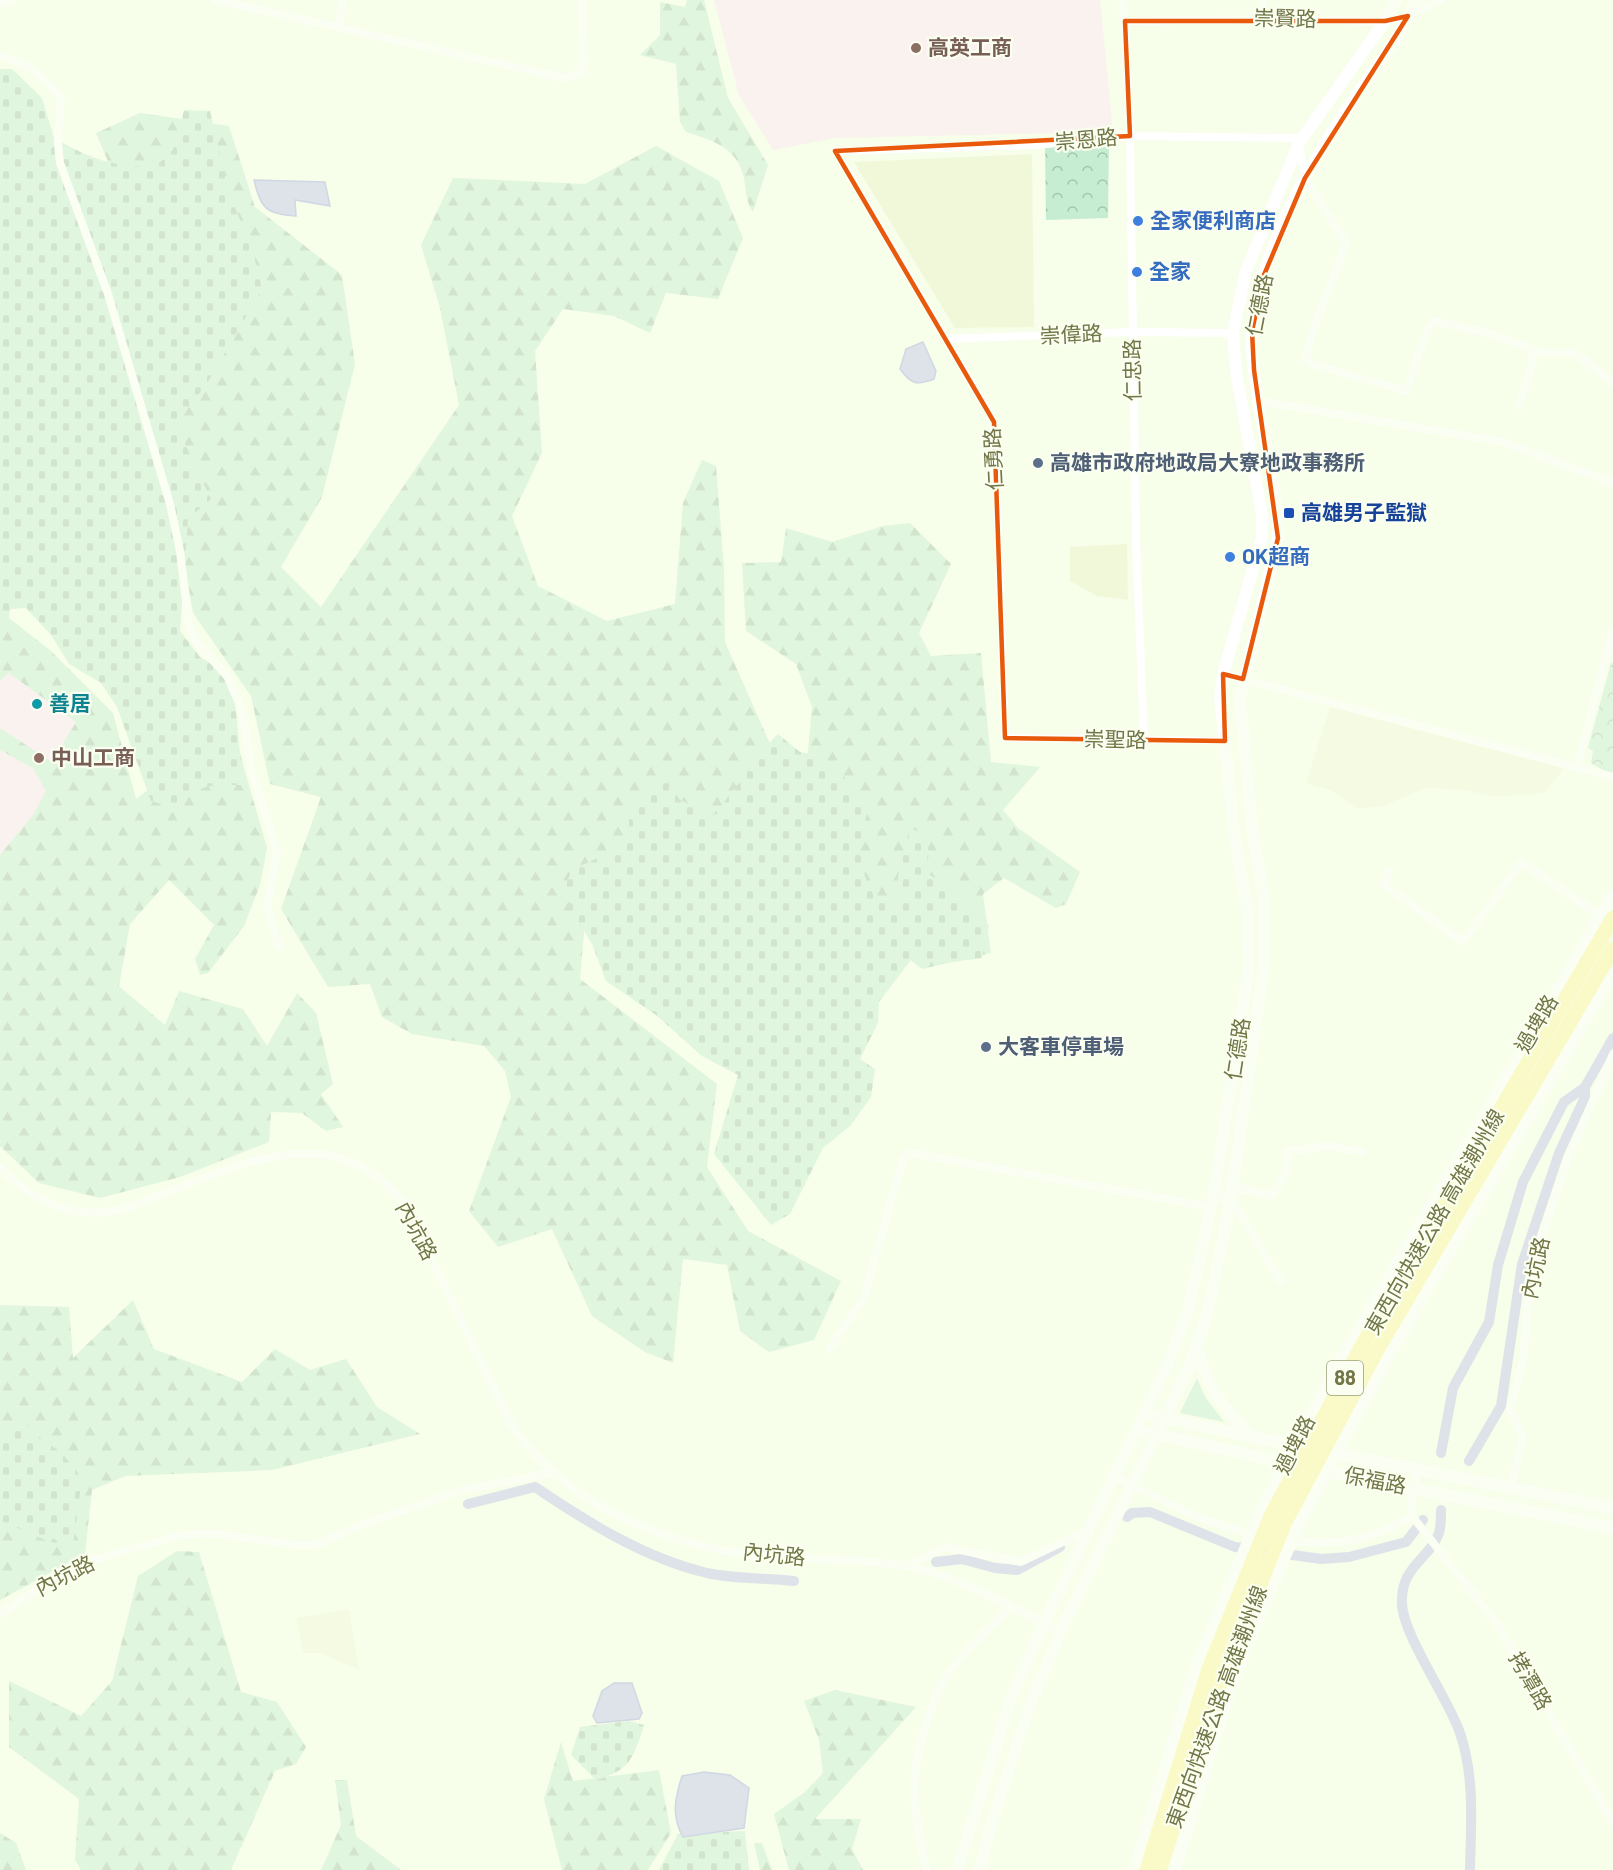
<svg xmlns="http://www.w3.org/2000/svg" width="1613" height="1870" font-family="Barlow,'Noto Sans TC',sans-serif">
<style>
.residential{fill:#f1f8da}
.education{fill:#fae5f3}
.grass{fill:#c6edd1}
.forest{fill:url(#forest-firs)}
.cemetery{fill:url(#cemetery-stones)}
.park{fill:url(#park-crowns)}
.water{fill:#bcc3e9;stroke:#a1aadc;stroke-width:1.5}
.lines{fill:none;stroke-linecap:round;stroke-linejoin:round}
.canal{stroke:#bcc3e9;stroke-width:10}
.street{stroke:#fff;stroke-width:8}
.secondary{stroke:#fff;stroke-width:12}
.highway{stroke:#fbf79d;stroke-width:15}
.marked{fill:none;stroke:#e8590c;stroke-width:4.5;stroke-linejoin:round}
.education-dot{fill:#8d6e63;stroke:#fbfff1;stroke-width:2}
.shop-dot{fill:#3f7fe0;stroke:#fbfff1;stroke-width:2}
.service-dot{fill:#5c6f8a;stroke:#fbfff1;stroke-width:2}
.transit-dot{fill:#1a4fb4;stroke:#fbfff1;stroke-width:2}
.culture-dot{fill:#0f9aa8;stroke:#fbfff1;stroke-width:2}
.labels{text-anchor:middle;stroke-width:4.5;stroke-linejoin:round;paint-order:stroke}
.shield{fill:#fbfff1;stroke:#9c9f7a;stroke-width:1.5}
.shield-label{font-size:20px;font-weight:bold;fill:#737647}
.street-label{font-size:21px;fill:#737647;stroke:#fbfff1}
.education-label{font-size:21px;font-weight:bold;fill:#785e54;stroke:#fbfff1;text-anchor:start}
.shop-label{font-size:21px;font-weight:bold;fill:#366cbe;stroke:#fbfff1;text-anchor:start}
.service-label{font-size:21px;font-weight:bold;fill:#4e5e75;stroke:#fbfff1;text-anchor:start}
.transit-label{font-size:21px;font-weight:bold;fill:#164399;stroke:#fbfff1;text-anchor:start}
.culture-label{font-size:21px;font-weight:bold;fill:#0d838f;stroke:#fbfff1;text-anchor:start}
</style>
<defs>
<pattern id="forest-firs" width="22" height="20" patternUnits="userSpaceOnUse" patternTransform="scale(1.5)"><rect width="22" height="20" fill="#c6edd1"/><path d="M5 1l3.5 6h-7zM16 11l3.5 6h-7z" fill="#a5c5ab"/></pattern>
<pattern id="cemetery-stones" width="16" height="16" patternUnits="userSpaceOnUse" patternTransform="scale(1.5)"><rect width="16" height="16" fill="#c6edd1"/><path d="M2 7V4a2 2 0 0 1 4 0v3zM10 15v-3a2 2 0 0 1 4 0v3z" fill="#a5c5ab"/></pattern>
<pattern id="park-crowns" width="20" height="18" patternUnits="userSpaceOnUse" patternTransform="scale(1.5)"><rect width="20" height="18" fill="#c6edd1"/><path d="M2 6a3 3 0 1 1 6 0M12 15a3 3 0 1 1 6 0" fill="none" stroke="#a5c5ab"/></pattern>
</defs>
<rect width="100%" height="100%" fill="#f7fee9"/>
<path class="residential" d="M1032,154l2,173 -79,1 -101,-166z
M1127,544l1,56 -31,-4 -27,-15v-34z
M1330,707l234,61 -19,25 -51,4 -28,-7 -40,-2 -46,19 -24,1 -26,-18 -24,-7z
M349,1609l10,61 -38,-17h-18l-7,-35z"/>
<path class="education" d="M714,0h386l12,124 -7,8 -270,6 -62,12 -34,-55z
M0,640l105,78 -105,155z"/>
<path class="grass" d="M1197,1378l8,19 19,25 -44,-9z"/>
<path class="forest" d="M687,0h17l24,98 40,67 -15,47c-9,-12 -6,-27 -11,-41 -8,-25 -34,-32 -56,-39l-6,-10 -4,-58 -36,-9 20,-20v-33l25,5z
M140,113l89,13 26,81 87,68 13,89 -33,133 -41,70 40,40 138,-202 -19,-97 -19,-63 32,-67 132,6 71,-38 63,35 24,57 -25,61 -52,-6 -16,40 -36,-17 -51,-7 -28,42 7,102 -30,63 26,70 69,35 68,-17 8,-101 19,-43 14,6 8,103 1,73 61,138 -198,106 -8,93 137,105 -10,83 41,64 93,50 -27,59 -45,12 -29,-21 -13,-66 -44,-6 -10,104 -28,-11 -53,-36 -40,-87 -54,18 -29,-36 42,-114 -6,-26 -21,-25 -72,-12 -30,-17 -12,-33 -42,3 -47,-78 40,-112 -51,-13 -19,-88 -58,-83 -29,-166 -32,-228 -36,-86z
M0,368l21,137 -12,113 42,33 62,62 23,86 43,-33 48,-58 40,140 -7,37 -16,41 -36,47 -8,2 -5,-16 19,-34 -45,-45 -39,44 -11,62 46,39 14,-34 64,18 24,37 30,-53 19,20 17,71 -12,10 22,33 -17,4 -24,-18 -31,-1 -2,30 -89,35 -80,21 -61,-15 -39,-37v-291l33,-40 13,-24 -13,-23 -33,-18v-22l52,34 24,-40 -67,-49 -9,8z
M910,523l41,41 -32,69 12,23 50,-3 10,109 49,5 -37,43 15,18 62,44 -14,32 -10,4 -52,-30 -21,16 8,59 -69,16 -35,-27 -81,-169 6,-66 -16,-43 -50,-33 -4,-68 39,-1 5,-34 46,14 51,-16z
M133,1300l21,49 88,33 33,-33 35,21 36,-11 31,48 43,27 -148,36 -147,6 -33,14 -7,64 -85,46v-295l69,2 4,51z
M177,1551l22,1 42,140 36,10 29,45 -10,17 -21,7 -44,99h-150l-6,-10 4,-61 -70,-52v-66l72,35 31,-35 26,-105z
M835,1690l81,17 -101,112h46l-9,30 11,21h-74l-15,-56 31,-22 18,-19 -4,-33 -15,-39z
M561,1742l12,39 86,-11 12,63 -23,37h-86l-18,-71z
M335,1780h12l9,56 45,34h-80l20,-45z
M0,1833l16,10 10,27h-26z
M754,1843h8l10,27h-12z"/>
<path class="cemetery" d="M0,69h12l30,29 12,40c39,22 56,28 101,29l18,-17 11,-40 26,1 19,81 25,63 8,34 -53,91 -33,45 35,74 -23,20 -8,112 20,26 25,15 10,29 8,84c-32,0 -44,-3 -65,24l-27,-8 -34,-94 -16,-24 -32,-19 -18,-29 -25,-27 -26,2z
M778,734l22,18 19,4 30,25 20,27c-12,34 -12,63 9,94l19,-3 1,-23 12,-48 16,7 3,20 -5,16 23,15 42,39 -7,33 -44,6 -24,-8 -35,46 -1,21 -18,36 15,10 -4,28 -20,28 -28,23 -33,66 -19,11 -57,-71 24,-79 -36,-19 -46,-41 -50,-34 -14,-37 -20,-33 -7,-26 8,-16 41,-18 15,-12v-28l22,-24 13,-9 16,22 33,15c24,-26 40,-56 65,-81z
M25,1423l18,17 18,12 21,26 -9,66 -23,-2 -50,-22v-92z
M629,1721l15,4c-10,32 -14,46 -48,55l-25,-25 9,-28z
M745,1831l4,39h-90l19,-36z"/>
<path class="park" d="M1109,141l-1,77 -62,2 -1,-74z
M1611,663h2v110l-7,-1 -15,-9 2,-12 -5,-3z"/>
<path class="water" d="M254,180l71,2 5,24 -35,-6 1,16c-30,-2 -35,-7 -42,-36z
M923,342l13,29 -2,8c-18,7 -23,5 -34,-10l6,-20z
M614,1683h18l10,30 -3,6 -42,4 -4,-7 9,-25z
M704,1772l26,3 19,13 -5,40 -61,9c-12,-21 -8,-39 -1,-61z"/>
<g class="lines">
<path class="canal" d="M1441,1453l12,-65 36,-66 9,-57 25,-83 41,-80 21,-15
M1469,1461l32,-55 21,-142 37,-111 26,-56v-10l28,-49
M468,1504l67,-17c52,35 109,71 172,86 28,6 58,5 87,8
M1441,1510c0,7 0,17 -2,23 -9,26 -39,33 -37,71 1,31 47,96 58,129 15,44 11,92 10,137
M1127,1517l5,-4 18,-1 85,35 86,12 28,-2 57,-15 17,-22
M936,1562l26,-3 33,9 22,2 43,-23"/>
<path class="street" d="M216,0l348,78 17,-5 3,-8 -2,-65
M1123,0l7,136 6,405 8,199
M1263,0l1,19
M0,4l13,-4
M1125,21l139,-2 121,2 23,-5 33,-16
M339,27l3,-27
M0,55l29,12 32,29 -3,47 2,20 48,131 62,210 10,47 9,76 8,16 30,33 15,34 10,61 25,80 -10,56 12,40
M945,339l187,-7 101,1
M1259,401l244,41 110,41
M1519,406l14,-44 -2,-12
M1223,674l390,103
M1225,741l-220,-3 -11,-316 -159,-271 201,-6 94,-9 165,2 4,5 6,35 41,65 -35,93 -5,24 6,4 94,27 22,-62 6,-8 58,13 51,19h32l38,30
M1577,767l36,-137
M1389,871l-5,13 79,58 58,-80 80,54
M0,1168c28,28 65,49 106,44 19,-2 38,-11 56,-18 87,-32 175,-79 245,14l104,216c56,84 160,124 259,133 45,4 91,1 136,9 55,10 104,42 155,65
M1213,1198h18l50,84
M1232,1198l8,-10 32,8 16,-28 -1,-17 42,-5 33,6
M829,1349l35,-51 39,-139 7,-6 301,54
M1418,1472l-7,29 1,15 83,105 118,201
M1115,1477l84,41 57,18
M1510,1489l13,-52 -13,-28 13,-47 4,-55 12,-63 29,-86 45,-104
M1286,1540c46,8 86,0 126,-24
M907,1566l38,-19 76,15 67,-32
M0,1614l60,-40 23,-11 98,-28 27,-2 95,13 15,-2 48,-21 93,-32 92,-18
M927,1870c-15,-58 -19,-102 3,-158 4,-10 7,-21 13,-30 17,-29 45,-52 68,-76"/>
<path class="secondary" d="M1197,1347c11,43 25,57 53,89
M1145,1414l155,33
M1137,1430l154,34
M1329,1452l284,56
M1320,1470l293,58
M957,1870l54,-172 33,-75 125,-262 20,-54 24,-109 36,-231 -2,-60 -12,-67 -15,-143 3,-23 39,-137v-22l-26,-143 -3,-39 13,-62 53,-128 86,-122 11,-21
M980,1870l12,-48 38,-117 31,-74 129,-266 18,-53 23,-114 33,-233 -1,-74 -10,-56 -13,-136 38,-161c0,-47 -12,-93 -20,-139 -3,-22 -8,-46 -6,-68 8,-82 58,-168 104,-235 20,-30 47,-61 60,-96
M1134,1870l63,-206 64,-153 70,-135 282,-481
M1175,1870l58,-190 64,-152 91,-171 225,-384"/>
<path class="highway" d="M1147,1870l62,-201 62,-153 93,-174 249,-424
M1159,1870l64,-194 62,-154 92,-172 236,-401"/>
</g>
<path d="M0 0H1613V1870H0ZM1408,16l-103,162 -41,97 -12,56 2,39 24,168 -35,141 -20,-5 2,67 -220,-3 -11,-316 -159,-271 295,-15 -5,-115h260z" fill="#f7fee9" fill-opacity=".55" fill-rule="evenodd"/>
<path class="marked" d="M1408,16l-103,162 -41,97 -12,56 2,39 24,168 -35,141 -20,-5 2,67 -220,-3 -11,-316 -159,-271 295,-15 -5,-115h260z"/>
<g class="education-dot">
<circle cx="916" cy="48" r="6"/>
<circle cx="39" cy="758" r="6"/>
</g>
<g class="shop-dot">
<circle cx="1138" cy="221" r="6"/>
<circle cx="1137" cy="272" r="6"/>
<circle cx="1230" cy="557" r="6"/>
</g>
<g class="service-dot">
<circle cx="1038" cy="463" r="6"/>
<circle cx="986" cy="1047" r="6"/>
</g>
<rect class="transit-dot" x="1283" y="507" width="12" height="12" rx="3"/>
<circle class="culture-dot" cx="37" cy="704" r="6"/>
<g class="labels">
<rect class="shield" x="1327" y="1361" width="36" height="34" rx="4.5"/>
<g class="shield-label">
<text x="1345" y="1385">88</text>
</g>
<g class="street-label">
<text transform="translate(1285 19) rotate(1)" y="7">崇賢路</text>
<text transform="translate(1086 140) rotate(-5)" y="7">崇恩路</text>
<text transform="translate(1260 305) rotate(-79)" y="7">仁德路</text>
<text transform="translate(1071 335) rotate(-3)" y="7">崇偉路</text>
<text transform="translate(1133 370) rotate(-91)" y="7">仁忠路</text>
<text transform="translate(994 459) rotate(-93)" y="7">仁勇路</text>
<text transform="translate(1115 740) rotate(1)" y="7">崇聖路</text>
<text transform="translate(1537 1024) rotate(-60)" y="7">過埤路</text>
<text transform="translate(1238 1049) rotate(-81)" y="7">仁德路</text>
<text transform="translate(1435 1222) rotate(-60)" y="7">東西向快速公路 高雄潮州線</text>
<text transform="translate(416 1231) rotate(62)" y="7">內坑路</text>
<text transform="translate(1536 1268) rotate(-78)" y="7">內坑路</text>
<text transform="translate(1295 1445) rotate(-63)" y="7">過埤路</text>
<text transform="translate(1375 1481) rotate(11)" y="7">保福路</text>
<text transform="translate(774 1555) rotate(6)" y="7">內坑路</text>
<text transform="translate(65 1576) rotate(-27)" y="7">內坑路</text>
<text transform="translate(1530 1681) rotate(60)" y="7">拷潭路</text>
<text transform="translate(1217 1707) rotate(-70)" y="7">東西向快速公路 高雄潮州線</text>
</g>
<g class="education-label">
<text x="928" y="55">高英工商</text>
<text x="51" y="765">中山工商</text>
</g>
<g class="shop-label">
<text x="1150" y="228">全家便利商店</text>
<text x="1149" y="279">全家</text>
<text x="1242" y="564">OK超商</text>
</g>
<g class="service-label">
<text x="1050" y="470">高雄市政府地政局大寮地政事務所</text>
<text x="998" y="1054">大客車停車場</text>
</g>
<g class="transit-label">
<text x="1301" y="520">高雄男子監獄</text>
</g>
<g class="culture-label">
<text x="49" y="711">善居</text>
</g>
</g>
</svg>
